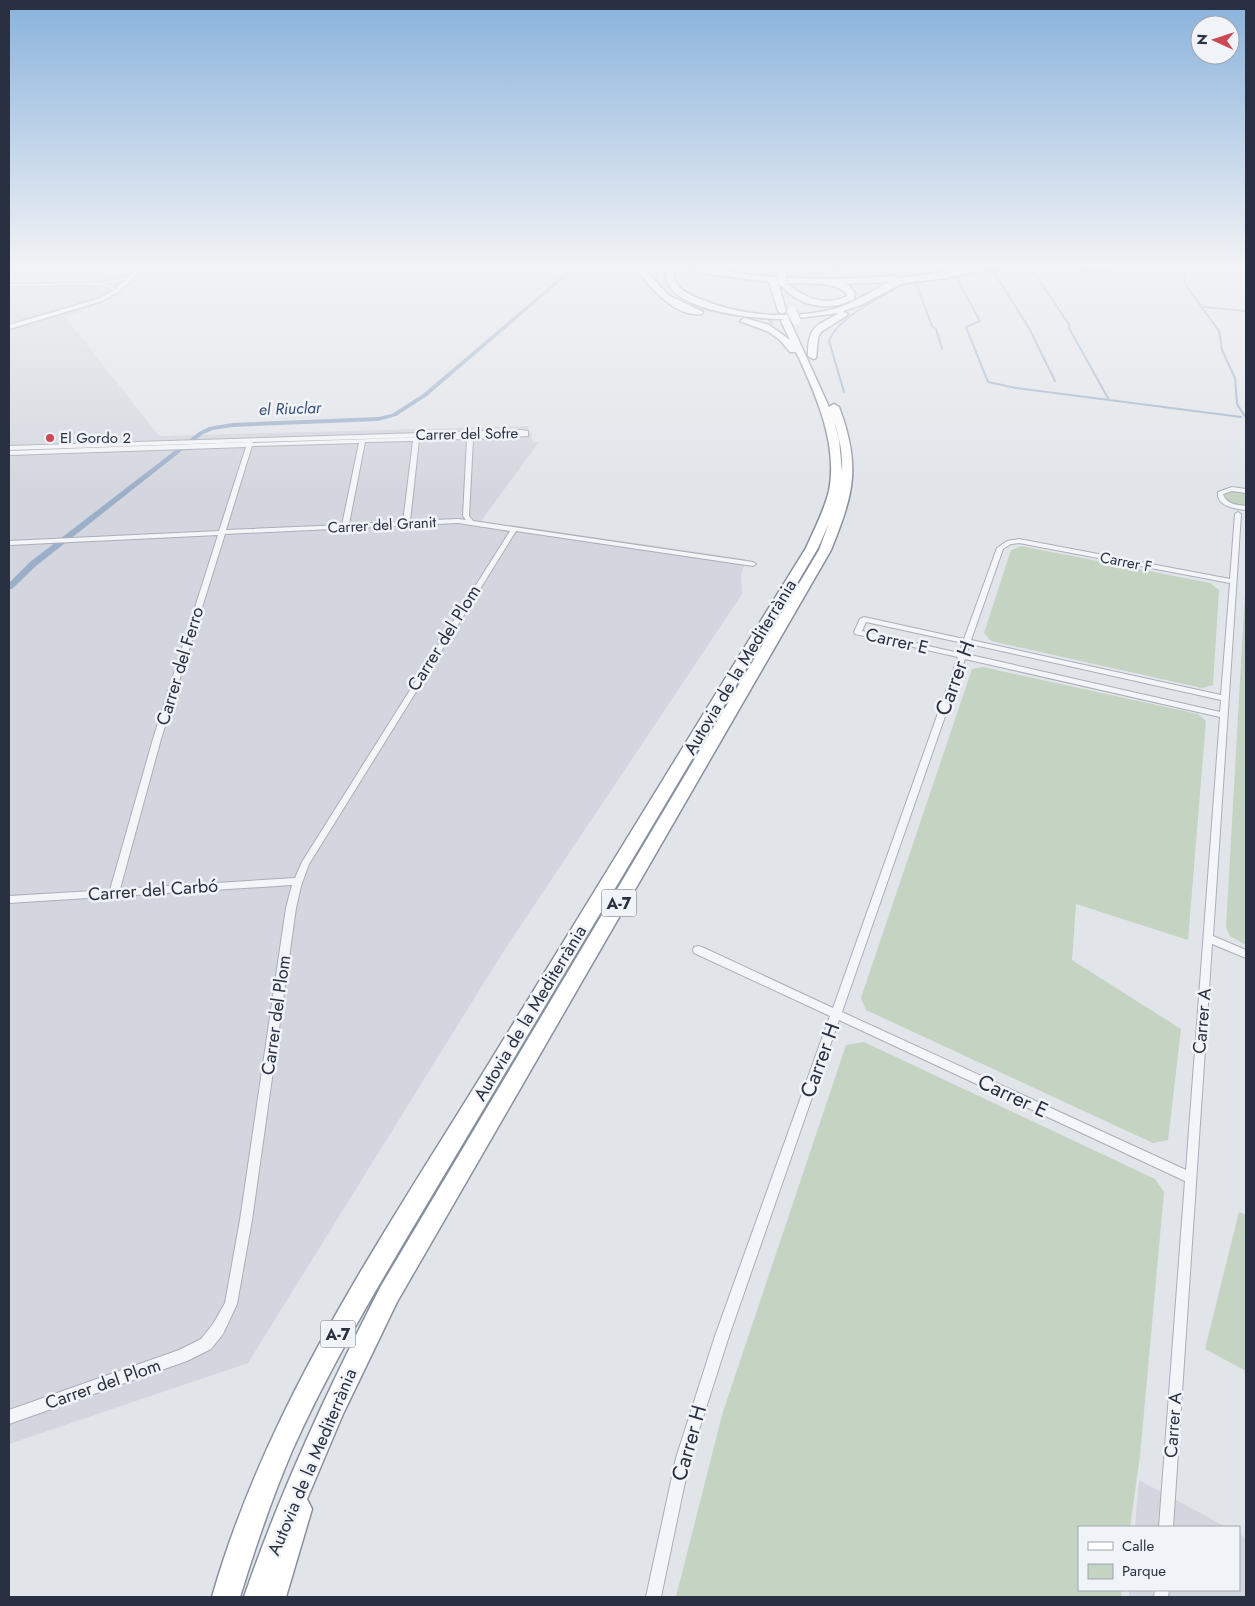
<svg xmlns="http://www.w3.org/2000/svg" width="1255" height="1606" font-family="Jost,sans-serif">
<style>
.built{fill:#d3d6de}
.green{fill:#c5d3c2}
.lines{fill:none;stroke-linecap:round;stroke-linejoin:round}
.stream{stroke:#9cafc9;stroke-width:2}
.canal{fill:#9cafc9;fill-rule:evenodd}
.street-casing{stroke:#aaaeb7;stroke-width:2}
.secondary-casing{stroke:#aaaeb7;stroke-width:3}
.highway-casing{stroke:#8890a0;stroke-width:3}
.street{fill:#f4f5f8;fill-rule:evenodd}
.secondary{fill:#fff;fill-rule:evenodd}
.highway{fill:#fff;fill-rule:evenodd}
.highway-bridge-casing{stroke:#8890a0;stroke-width:11;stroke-linecap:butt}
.highway-bridge{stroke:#fff;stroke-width:9}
.poi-dot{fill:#cc4852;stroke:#f0f3f7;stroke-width:2}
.labels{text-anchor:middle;stroke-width:5;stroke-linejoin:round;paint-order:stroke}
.far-street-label{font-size:15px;fill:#293041;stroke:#f0f3f7}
.far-poi-label{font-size:15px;fill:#293041;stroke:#f0f3f7;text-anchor:start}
.far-water-label{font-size:16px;font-style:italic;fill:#344c74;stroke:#f0f3f7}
.shield{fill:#f0f3f7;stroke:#656a78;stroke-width:1}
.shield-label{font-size:16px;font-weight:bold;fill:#293041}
.street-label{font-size:18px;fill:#293041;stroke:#f0f3f7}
.near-street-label{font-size:21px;fill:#293041;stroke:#f0f3f7}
</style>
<rect width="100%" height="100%" fill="#e1e4e9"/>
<path class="built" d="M9,268h135l-37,33 -41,17 93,118 369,-10 5,16h6l-58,79 265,38 -5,15 1,20 -239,358 -255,411 -239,81z
M1139,1480l87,47h-91z
M1239,1534l7,4v59h-117v-7h110z"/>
<path class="green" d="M1231,491l15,2v13c-9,0 -18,-2 -23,-10z
M1021,546l189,37 9,7 -6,95 -11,3 -211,-47 -7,-8 27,-83z
M1246,575v370l-16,-9 -4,-8z
M983,667l215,47 8,7 -18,219 -112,-36 -4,56 109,69 -13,111 -15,3 -287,-133 -5,-12 111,-329z
M864,1042l291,137 9,13 -24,264 -10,71h-51v63h43l-1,7h-445l46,-182 124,-370z
M1239,1212l7,3v156l-41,-22z"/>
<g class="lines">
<path class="stream" d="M657,268c-13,40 86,49 111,51l4,4
M1035,268l131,6
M1181,268l4,8v8l34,47 3,19 13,28 2,26 9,14
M1035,269l-2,2 37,55 -1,2 40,72
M993,271l36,57 26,53
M956,277l24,44 -14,6 22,55 28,6 225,29
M916,283l16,43 4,3 6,20
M1204,307l42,4
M844,392l-15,-51c9,-24 48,-41 69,-54l9,-3 105,-16"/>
<path class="canal" d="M571,268h5l-149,128 -31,20 -18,5 -146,6 -19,3 -10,4 -167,132 -24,23h-3v-6l21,-21 169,-130 10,-5 23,-4 146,-6 14,-3 31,-20z"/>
<defs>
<path id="street" d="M125,277l2,1v1l-20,5 7,4v2h-2l-7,-4 -10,-1 -86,1v-2l90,-1z
M521,430l7,1v5l-55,3 -4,77 4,5 280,41 3,2 -3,2 -237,-35 -207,333 -8,22 -5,22 -44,312 -15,84 -14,30 -12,15 -24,12 -178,63v-14l170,-60 22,-11 12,-15 12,-21 15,-83 46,-312 6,-23 -283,18v-7l101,-6 43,-151 65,-204 -209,10v-4l210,-10 27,-84 -237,8v-4l239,-9 -239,8v-4zM431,437l-178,6 -1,-1zM467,439l-4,77 3,4 -8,-1 -48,2 9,-81zM413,441l-10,81 -54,2 16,-82zM359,443l-17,82 -116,5 26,-84zM458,523l52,8 -208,331 -7,16 -175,11 41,-150 64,-205z
M1232,487l14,2v4l-14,-2 -9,3c3,10 14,11 23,12v4c-11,-1 -30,-4 -28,-18z
M1238,512l3,2 -28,422 33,14v8l-34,-14 -39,583h-14l26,-346 -346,-161 -110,316 -39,122 -29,139h-15l30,-139 39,-122 115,-320 -136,-63 -1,-3 1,-3 4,-1 4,1 131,61 125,-351 -103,-23 -1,-2 6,-13 4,-2 100,22 33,-91 10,-7 12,-2 211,40 5,-65zM1019,543l211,40 -9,112 -250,-55 32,-91 8,-5zM866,622l97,21 -4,10 -97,-22zM970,644l251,56 -1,12 -254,-58zM965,659l255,58 -34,453 -344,-158z
M1155,1590h14l-1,7h-14z"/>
<path id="secondary" d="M138,268h7l-27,24 -16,9 -93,28v-4l89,-26 16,-9z"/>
<path id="highway" d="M636,268h8l24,27 35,17 -1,2c-26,4 -53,-27 -66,-46z
M667,268h8c-5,17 9,24 23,30 40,18 93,22 136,11 21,-6 36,-18 55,-27l-45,2 4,1 7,8 -1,6c-29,15 -59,5 -76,-17l8,29 -4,3 -4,-3 -9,-29 -54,-7 -30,-7c27,0 53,6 80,8 44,4 87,3 131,0l4,2 70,-10h21l-44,10 -44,5 -42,22 -18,6 5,3 -2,2 -25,16 -3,6 -2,20 -3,1 -5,-3c0,-30 7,-29 31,-43l-50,6 40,88 5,-3 5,3c22,59 15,86 -8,143l-434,752 -54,112 -36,85 5,10 -26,88h-42c37,-108 85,-210 137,-311l438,-736 10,-27 -11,25 -409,686c-42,71 -83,141 -117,217 -20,47 -37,97 -52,146h-28c53,-186 162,-348 263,-511 110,-179 220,-359 331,-538 8,-18 18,-37 23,-57 9,-46 -12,-93 -30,-133l-3,-6h-6l-10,-12 -11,-8 -29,-11 5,-3 24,7 21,15 -9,-19 2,-2c-27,0 -128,-9 -116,-51zM787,283c15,1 54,-3 60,13 -22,11 -43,2 -60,-13zM834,422c6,16 9,33 8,50l-3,-33z
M797,268h48l-4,2 -41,3 -3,-1z"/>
</defs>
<use href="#street" class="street-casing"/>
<use href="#secondary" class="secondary-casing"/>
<use href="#highway" class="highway-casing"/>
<use href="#street" class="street"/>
<use href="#secondary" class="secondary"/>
<use href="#highway" class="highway"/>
<defs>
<path id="highway-bridge" d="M782,268v13
M792,311l4,9"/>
</defs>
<use href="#highway-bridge" class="highway-bridge-casing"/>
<use href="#highway-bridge" class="highway-bridge"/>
</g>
<linearGradient id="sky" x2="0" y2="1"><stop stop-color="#89b2dc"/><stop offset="0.54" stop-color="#f2f3f5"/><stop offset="1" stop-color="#f2f3f5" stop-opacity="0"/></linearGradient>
<rect width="1255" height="493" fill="url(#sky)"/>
<circle class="poi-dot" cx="50" cy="438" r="5"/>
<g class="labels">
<g class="far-street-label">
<text transform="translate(467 434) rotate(-1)" y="5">Carrer del Sofre</text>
<text transform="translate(382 525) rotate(-3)" y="5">Carrer del Granit</text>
<text transform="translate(1126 562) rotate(11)" y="5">Carrer F</text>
</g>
<g class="far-poi-label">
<text x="60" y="443">El Gordo 2</text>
</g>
<g class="far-water-label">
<text transform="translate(290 408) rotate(-2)" y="6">el Riuclar</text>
</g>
<g class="shield">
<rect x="601.5" y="889.5" width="35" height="27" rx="4"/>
<rect x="320.5" y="1320.5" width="35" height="27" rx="4"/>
</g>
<g class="shield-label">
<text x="619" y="909">A-7</text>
<text x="338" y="1340">A-7</text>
</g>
<g class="street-label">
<text transform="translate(444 638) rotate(-58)" y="6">Carrer del Plom</text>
<text transform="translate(897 641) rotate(13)" y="6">Carrer E</text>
<text transform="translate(180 666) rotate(-73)" y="6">Carrer del Ferro</text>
<text transform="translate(740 667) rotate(-59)" y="6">Autovia de la Mediterrània</text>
<text transform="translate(153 890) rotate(-4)" y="6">Carrer del Carbó</text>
<text transform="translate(530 1013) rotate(-59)" y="6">Autovia de la Mediterrània</text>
<text transform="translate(276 1015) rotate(-82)" y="6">Carrer del Plom</text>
<text transform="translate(1202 1021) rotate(-85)" y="6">Carrer A</text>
<text transform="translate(103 1384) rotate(-19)" y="6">Carrer del Plom</text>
<text transform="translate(1173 1425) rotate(-86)" y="6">Carrer A</text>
<text transform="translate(312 1462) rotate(-67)" y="6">Autovia de la Mediterrània</text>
</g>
<g class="near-street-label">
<text transform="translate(955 678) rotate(-70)" y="7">Carrer H</text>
<text transform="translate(820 1060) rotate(-70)" y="7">Carrer H</text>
<text transform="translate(1013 1096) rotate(25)" y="7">Carrer E</text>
<text transform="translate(689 1443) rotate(-74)" y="7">Carrer H</text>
</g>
</g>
<rect width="1255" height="1606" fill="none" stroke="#293041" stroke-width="20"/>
<rect x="1078" y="1526" width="162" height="65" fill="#f0f3f7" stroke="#a0a5ae"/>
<rect x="1088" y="1542" width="25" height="8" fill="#ffffff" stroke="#a0a5ae"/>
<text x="1122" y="1551" font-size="15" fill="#293041">Calle</text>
<rect x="1088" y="1564" width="25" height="15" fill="#c5d3c2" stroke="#a0a5ae"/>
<text x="1122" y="1576" font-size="15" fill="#293041">Parque</text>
<g transform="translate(1215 40) rotate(273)"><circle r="24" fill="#f0f3f7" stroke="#a0a5ae"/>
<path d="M0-4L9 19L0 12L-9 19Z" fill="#cc4852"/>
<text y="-8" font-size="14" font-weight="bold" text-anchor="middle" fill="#293041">N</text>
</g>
</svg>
